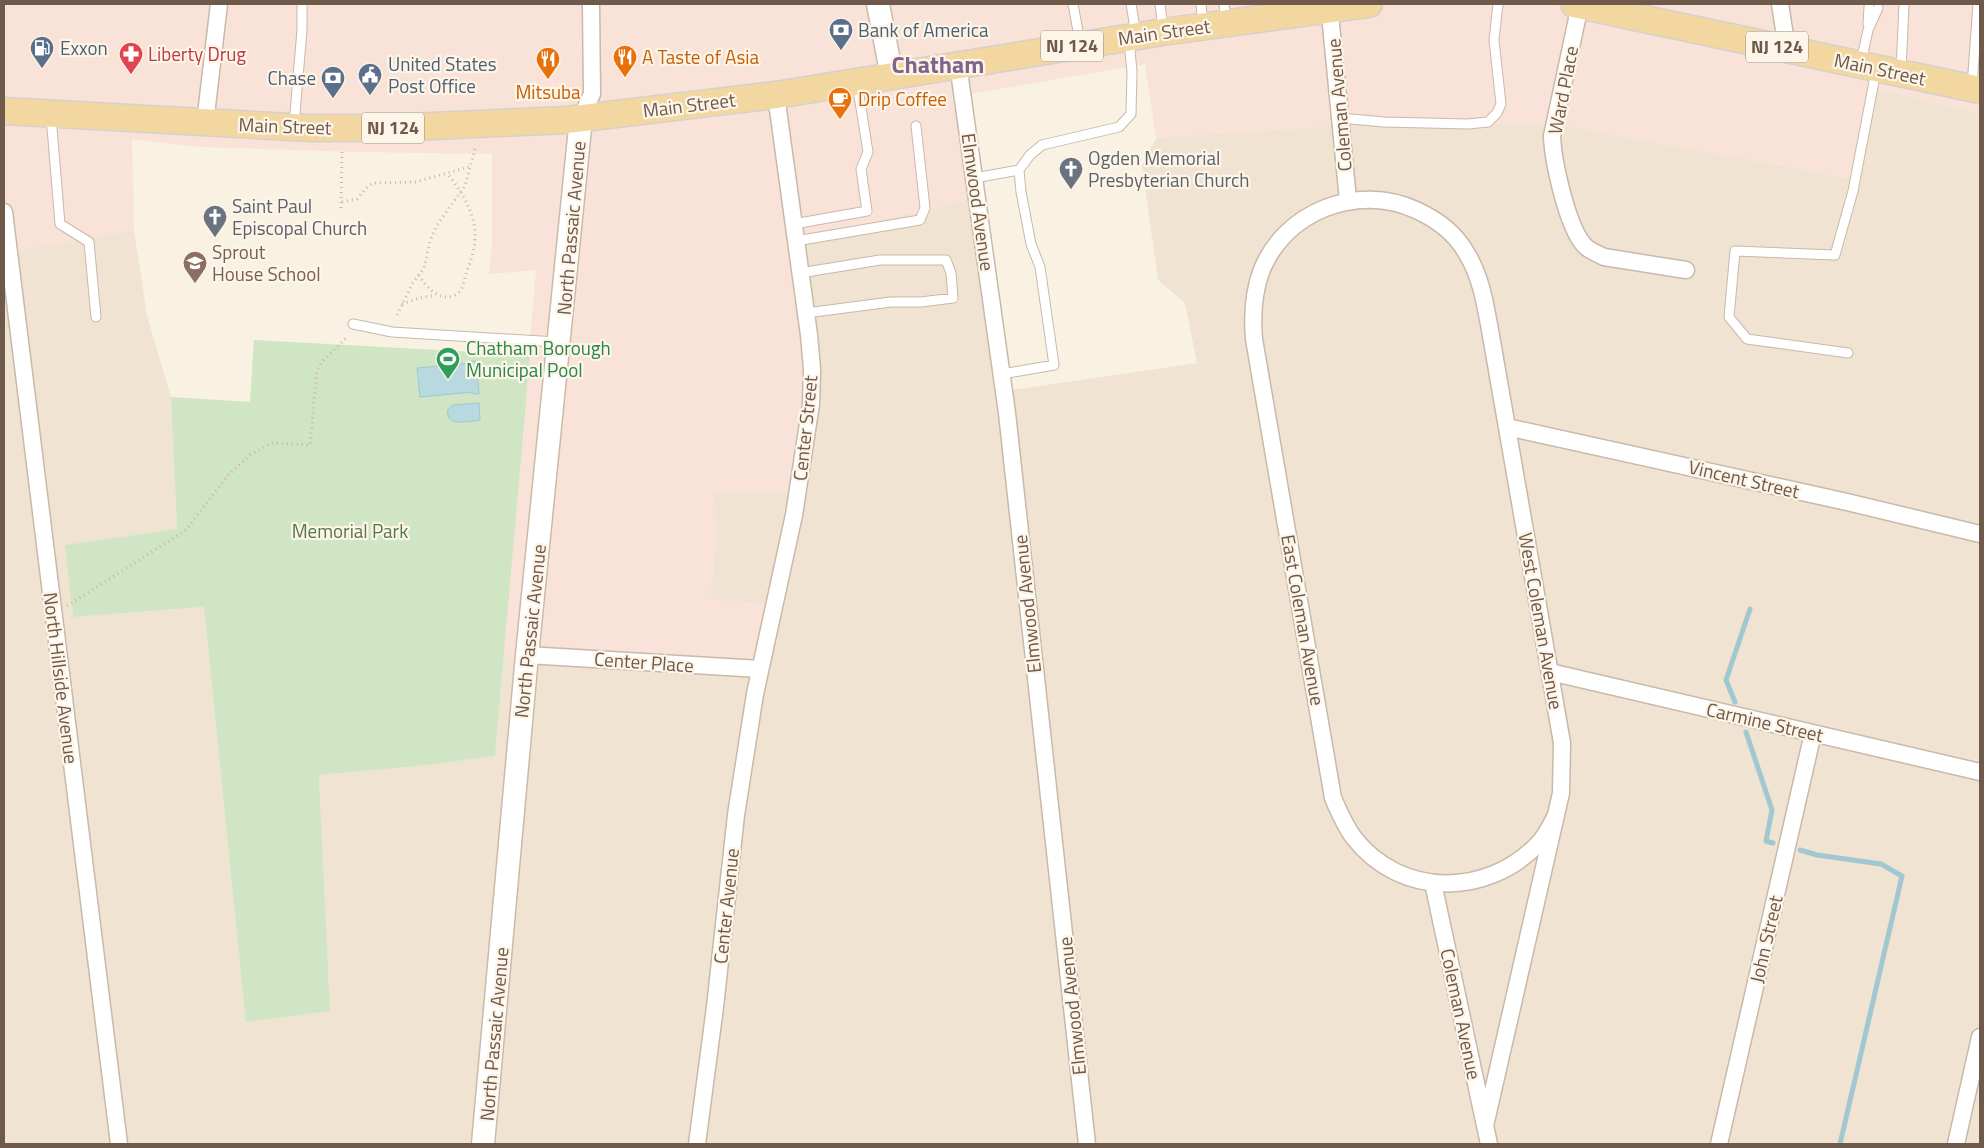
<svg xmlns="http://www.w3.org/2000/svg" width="1984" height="1148" font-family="'Titillium Web',sans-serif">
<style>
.residential{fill:#f0e3d1}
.commercial{fill:#f9e2d7}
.green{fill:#cfe5c3}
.water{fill:#b9d9e0;stroke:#a1c7d1}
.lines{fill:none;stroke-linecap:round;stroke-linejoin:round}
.stream{stroke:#a1c7d1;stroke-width:5}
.service-casing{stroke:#c8b9aa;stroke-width:11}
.minor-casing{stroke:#c8b9aa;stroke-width:19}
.secondary-casing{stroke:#ccbaa9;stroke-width:25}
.primary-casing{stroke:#d6d1cd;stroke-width:29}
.path{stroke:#d0b5a1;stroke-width:3;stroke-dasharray:1 4;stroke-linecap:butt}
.service{stroke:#fff;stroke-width:9}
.minor{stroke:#fff;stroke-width:16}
.secondary{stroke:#fff;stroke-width:22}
.primary{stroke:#f2d7a1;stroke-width:26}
.labels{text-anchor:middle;stroke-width:4.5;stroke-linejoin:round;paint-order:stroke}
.shield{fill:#fdf5e8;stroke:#99887a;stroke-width:1}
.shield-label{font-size:18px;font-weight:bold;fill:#6e594b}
.service-label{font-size:19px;fill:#4e5e75;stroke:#fdf5e8;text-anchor:start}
.street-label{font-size:19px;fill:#6e594b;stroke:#fdf5e8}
.health-label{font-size:19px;fill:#be3a42;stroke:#fdf5e8;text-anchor:start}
.food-label{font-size:19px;fill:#c56008;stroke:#fdf5e8;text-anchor:start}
.worship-label{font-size:19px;fill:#5b616d;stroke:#fdf5e8;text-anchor:start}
.education-label{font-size:19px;fill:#785e54;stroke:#fdf5e8;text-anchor:start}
.leisure-label{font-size:19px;fill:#27864d;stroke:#fdf5e8;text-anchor:start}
.park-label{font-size:19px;fill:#547948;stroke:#fdf5e8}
.district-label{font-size:24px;font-weight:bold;fill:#7f648b;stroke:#fdf5e8}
</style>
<rect width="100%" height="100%" fill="#f9f1e2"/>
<path class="residential" d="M1873,88l107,26v1030h-1976v-914l5,22 125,-22 13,86 24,81 6,132 -111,16 7,72 131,-10 42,414 84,-10 -11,-236 100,-9 76,-10 9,-101 255,16 16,-67 -65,-4 6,-68 -3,-40 83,-251 182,-44 27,194 192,-28 -12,-60 -27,-23 -16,-114 14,-28 228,-16 170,2 295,54z"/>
<path class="commercial" d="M4,4h1976v110l-107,-26 -23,90 -296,-54 -170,-2 -228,16 -11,-74 -182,31 15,102 -182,44 16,160 -14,91h-85l3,40 -6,68 66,4 -17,67 -255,-16 32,-385 -47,4 3,-32v-88l-135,-2 -155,-5 -70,-8 2,91 -125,22 -5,-22z"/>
<path class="green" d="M254,340l276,15 -35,401 -76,10 -100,9 11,236 -84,11 -42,-415 -131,10 -8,-72 112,-16 -6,-132 79,5z"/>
<path class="water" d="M470,361h6l3,33h-6v-2l-53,5 -3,-29 53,-5z
M479,403l1,17c-11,1 -36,8 -32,-11l5,-4z"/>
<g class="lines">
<path class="stream" d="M1735,702l-9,-22 24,-71
M1746,732l26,78 -6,31 7,2
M1800,850l17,5 64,9 21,12 -62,268"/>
<defs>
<path id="service" d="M1073,4l7,38
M1131,4l5,30
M1160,4l3,25
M1201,4l2,19
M1224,4l2,17
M1868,24l1,-17
M1861,62l7,-32 10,-22
M1901,70l3,-66
M1972,86l6,-82
M51,116l9,108 29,18 7,75
M1340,118l44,4 84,2 20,-2 9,-9 4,-9 -7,-64 4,-36
M294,125l8,-95v-26
M975,178l44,-8
M794,224l73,-13 -6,-42 7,-17 -11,-69
M796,241l124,-21 5,-12 -9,-82
M800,273l80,-13h66l5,13 2,25 -32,4h-30l-85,11
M353,324l39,8 165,10
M1848,353l-101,-14 -18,-22 6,-66 100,4 18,-64 23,-120
M1002,374l52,-9 -14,-98 -9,-23 -10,-52 -2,-22 11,-15 12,-10 77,-18 12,-13 1,-42 -3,-32"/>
<path id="minor" d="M1329,4l19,196
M1780,4l7,45
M1580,5l-28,131c1,25 15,90 32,109 5,6 13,8 20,12l82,13
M958,64l49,349 80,731
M581,118l11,-24 -1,-90
M205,123l14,-119
M4,212l115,932
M1507,427l340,75 133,32
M527,655l233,14
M1550,672l430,100
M1433,883l56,261
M1485,1126l71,-311 5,-22 1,-50 -72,-413c-5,-27 -9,-53 -23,-76 -11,-20 -31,-35 -51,-44 -58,-27 -132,1 -155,62 -8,22 -9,43 -7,67l79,459c6,14 12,28 21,40 47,60 133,59 184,6 8,-8 13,-19 18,-29
M697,1144l18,-137 21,-192 19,-121 39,-179 17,-111 1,-35 -3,-34 -33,-240
M1719,1144l94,-411
M1956,1144l24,-107"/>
<path id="secondary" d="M878,4l14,73
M483,1144l44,-489 54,-537"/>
<path id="primary" d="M1574,4l406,86
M4,111l305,17h81l176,-8 210,-25 387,-63 206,-28"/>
</defs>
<use href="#service" class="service-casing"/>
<use href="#minor" class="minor-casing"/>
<use href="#secondary" class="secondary-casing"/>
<use href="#primary" class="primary-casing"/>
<path class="path" d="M342,202l15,-3 9,-11 7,-5 42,-1 54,-15
M341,208l1,-60
M419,275c7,13 25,31 40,17 4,-4 5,-10 6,-15 6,-18 13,-33 9,-53 -4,-19 -15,-36 -27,-51
M402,304l17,-6 17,-3
M397,315l15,-31 12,-16 6,-27 7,-16 28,-39 11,-41
M67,606l119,-76 42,-55 22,-20 22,-12 38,2 7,-75 5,-8 24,-24"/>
<use href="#service" class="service"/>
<use href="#minor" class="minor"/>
<use href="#secondary" class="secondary"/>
<use href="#primary" class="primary"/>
</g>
<defs>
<symbol id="bank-pin" viewBox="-11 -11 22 30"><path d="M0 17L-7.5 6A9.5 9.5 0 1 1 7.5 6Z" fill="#5c6f8a" stroke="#fdf5e8"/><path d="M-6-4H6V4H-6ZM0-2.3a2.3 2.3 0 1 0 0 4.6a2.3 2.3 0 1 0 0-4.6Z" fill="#fff"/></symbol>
<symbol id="fuel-pin" viewBox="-11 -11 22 30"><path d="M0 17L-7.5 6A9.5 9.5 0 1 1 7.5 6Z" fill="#5c6f8a" stroke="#fdf5e8"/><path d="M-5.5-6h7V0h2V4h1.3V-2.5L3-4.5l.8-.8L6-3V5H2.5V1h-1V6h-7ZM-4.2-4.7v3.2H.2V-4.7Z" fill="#fff"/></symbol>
<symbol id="pharmacy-pin" viewBox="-11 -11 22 30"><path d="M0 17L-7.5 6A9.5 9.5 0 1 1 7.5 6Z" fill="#e0444e" stroke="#fdf5e8"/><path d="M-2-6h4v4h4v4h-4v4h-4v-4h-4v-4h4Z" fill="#fff"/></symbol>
<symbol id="restaurant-pin" viewBox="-11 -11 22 30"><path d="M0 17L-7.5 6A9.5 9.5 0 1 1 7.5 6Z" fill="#e8710a" stroke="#fdf5e8"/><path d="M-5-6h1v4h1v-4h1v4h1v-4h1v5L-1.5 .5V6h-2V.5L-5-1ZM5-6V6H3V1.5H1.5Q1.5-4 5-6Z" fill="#fff"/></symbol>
<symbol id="civic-pin" viewBox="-11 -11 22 30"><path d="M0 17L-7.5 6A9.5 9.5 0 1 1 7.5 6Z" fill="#5c6f8a" stroke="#fdf5e8"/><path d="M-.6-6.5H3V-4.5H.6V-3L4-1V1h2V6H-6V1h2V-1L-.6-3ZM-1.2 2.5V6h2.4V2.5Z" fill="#fff"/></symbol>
<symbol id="cafe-pin" viewBox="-11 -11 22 30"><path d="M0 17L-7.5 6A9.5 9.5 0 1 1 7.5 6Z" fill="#e8710a" stroke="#fdf5e8"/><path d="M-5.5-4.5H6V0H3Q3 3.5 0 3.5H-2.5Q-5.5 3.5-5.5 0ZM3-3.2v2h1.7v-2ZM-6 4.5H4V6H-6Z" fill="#fff"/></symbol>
<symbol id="church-pin" viewBox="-11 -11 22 30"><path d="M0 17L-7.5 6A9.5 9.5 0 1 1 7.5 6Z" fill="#6b7280" stroke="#fdf5e8"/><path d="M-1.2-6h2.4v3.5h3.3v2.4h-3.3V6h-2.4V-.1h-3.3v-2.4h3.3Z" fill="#fff"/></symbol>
<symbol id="school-pin" viewBox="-11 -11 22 30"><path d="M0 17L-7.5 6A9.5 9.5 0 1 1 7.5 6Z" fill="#8d6e63" stroke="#fdf5e8"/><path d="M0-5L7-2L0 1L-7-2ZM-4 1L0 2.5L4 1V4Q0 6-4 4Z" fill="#fff"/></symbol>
<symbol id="stadium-pin" viewBox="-11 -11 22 30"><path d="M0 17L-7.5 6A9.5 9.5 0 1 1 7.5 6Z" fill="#2e9e5b" stroke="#fdf5e8"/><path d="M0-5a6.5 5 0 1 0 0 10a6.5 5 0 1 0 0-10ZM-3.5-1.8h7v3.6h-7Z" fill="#fff"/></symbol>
</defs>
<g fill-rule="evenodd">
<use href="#bank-pin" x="827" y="16" width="28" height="38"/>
<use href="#fuel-pin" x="28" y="34" width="28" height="38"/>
<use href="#pharmacy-pin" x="117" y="40" width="28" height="38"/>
<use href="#restaurant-pin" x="611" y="43" width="28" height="38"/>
<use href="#restaurant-pin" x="534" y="45" width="28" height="38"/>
<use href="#civic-pin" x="356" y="61" width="28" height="38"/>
<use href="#bank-pin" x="319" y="64" width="28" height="38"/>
<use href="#cafe-pin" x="826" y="85" width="28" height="38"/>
<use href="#church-pin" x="1057" y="155" width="28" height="38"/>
<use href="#church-pin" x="201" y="203" width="28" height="38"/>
<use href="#school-pin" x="181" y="249" width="28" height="38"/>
<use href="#stadium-pin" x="434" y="345" width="28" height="38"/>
</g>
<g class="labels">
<g class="shield">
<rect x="1041" y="30.5" width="62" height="31" rx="4"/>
<rect x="1746" y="31.5" width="62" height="31" rx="4"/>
<rect x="362" y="112.5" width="62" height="31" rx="4"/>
</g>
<g class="shield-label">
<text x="1072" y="52">NJ 124</text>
<text x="1777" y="53">NJ 124</text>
<text x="393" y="134">NJ 124</text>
</g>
<g class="service-label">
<text x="858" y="37">Bank of America</text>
<text x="60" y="55">Exxon</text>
<text x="388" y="71">United States<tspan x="388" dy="22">Post Office</tspan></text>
<text x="316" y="85" text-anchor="end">Chase</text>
</g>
<g class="street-label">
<text transform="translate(1164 32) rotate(-8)" y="7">Main Street</text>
<text transform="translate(1880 69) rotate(12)" y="7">Main Street</text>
<text transform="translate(1563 90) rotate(-79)" y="7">Ward Place</text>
<text transform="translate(689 105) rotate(-7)" y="7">Main Street</text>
<text transform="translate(1339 105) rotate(-95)" y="7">Coleman Avenue</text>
<text transform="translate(285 126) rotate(2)" y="7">Main Street</text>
<text transform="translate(978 202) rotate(82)" y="7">Elmwood Avenue</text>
<text transform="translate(571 228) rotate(-85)" y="7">North Passaic Avenue</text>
<text transform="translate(805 428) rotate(-84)" y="7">Center Street</text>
<text transform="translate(1744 479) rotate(13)" y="7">Vincent Street</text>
<text transform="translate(1027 604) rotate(-96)" y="7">Elmwood Avenue</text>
<text transform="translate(1303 620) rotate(80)" y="7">East Coleman Avenue</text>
<text transform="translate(1541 621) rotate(80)" y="7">West Coleman Avenue</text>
<text transform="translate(530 631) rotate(-84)" y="7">North Passaic Avenue</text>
<text transform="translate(644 662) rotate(4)" y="7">Center Place</text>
<text transform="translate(61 678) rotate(83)" y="7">North Hillside Avenue</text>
<text transform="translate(1765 722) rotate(13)" y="7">Carmine Street</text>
<text transform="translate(726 906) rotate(-84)" y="7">Center Avenue</text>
<text transform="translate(1766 939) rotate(-77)" y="7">John Street</text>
<text transform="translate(1072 1006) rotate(-96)" y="7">Elmwood Avenue</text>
<text transform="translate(1461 1014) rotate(78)" y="7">Coleman Avenue</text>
<text transform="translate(494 1034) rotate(-85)" y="7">North Passaic Avenue</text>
</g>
<g class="health-label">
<text x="148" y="61">Liberty Drug</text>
</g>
<g class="food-label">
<text x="642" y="64">A Taste of Asia</text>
<text x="548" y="99" text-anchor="middle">Mitsuba</text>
<text x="858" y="106">Drip Coffee</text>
</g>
<g class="worship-label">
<text x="1088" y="165">Ogden Memorial<tspan x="1088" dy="22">Presbyterian Church</tspan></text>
<text x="232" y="213">Saint Paul<tspan x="232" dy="22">Episcopal Church</tspan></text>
</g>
<g class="education-label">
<text x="212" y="259">Sprout<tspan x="212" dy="22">House School</tspan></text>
</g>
<g class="leisure-label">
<text x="466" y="355">Chatham Borough<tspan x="466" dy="22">Municipal Pool</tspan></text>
</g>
<g class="park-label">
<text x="350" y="538">Memorial Park</text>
</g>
<g class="district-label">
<text x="938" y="73">Chatham</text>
</g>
</g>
<rect width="1984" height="1148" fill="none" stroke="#6e594b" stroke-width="10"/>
</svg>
